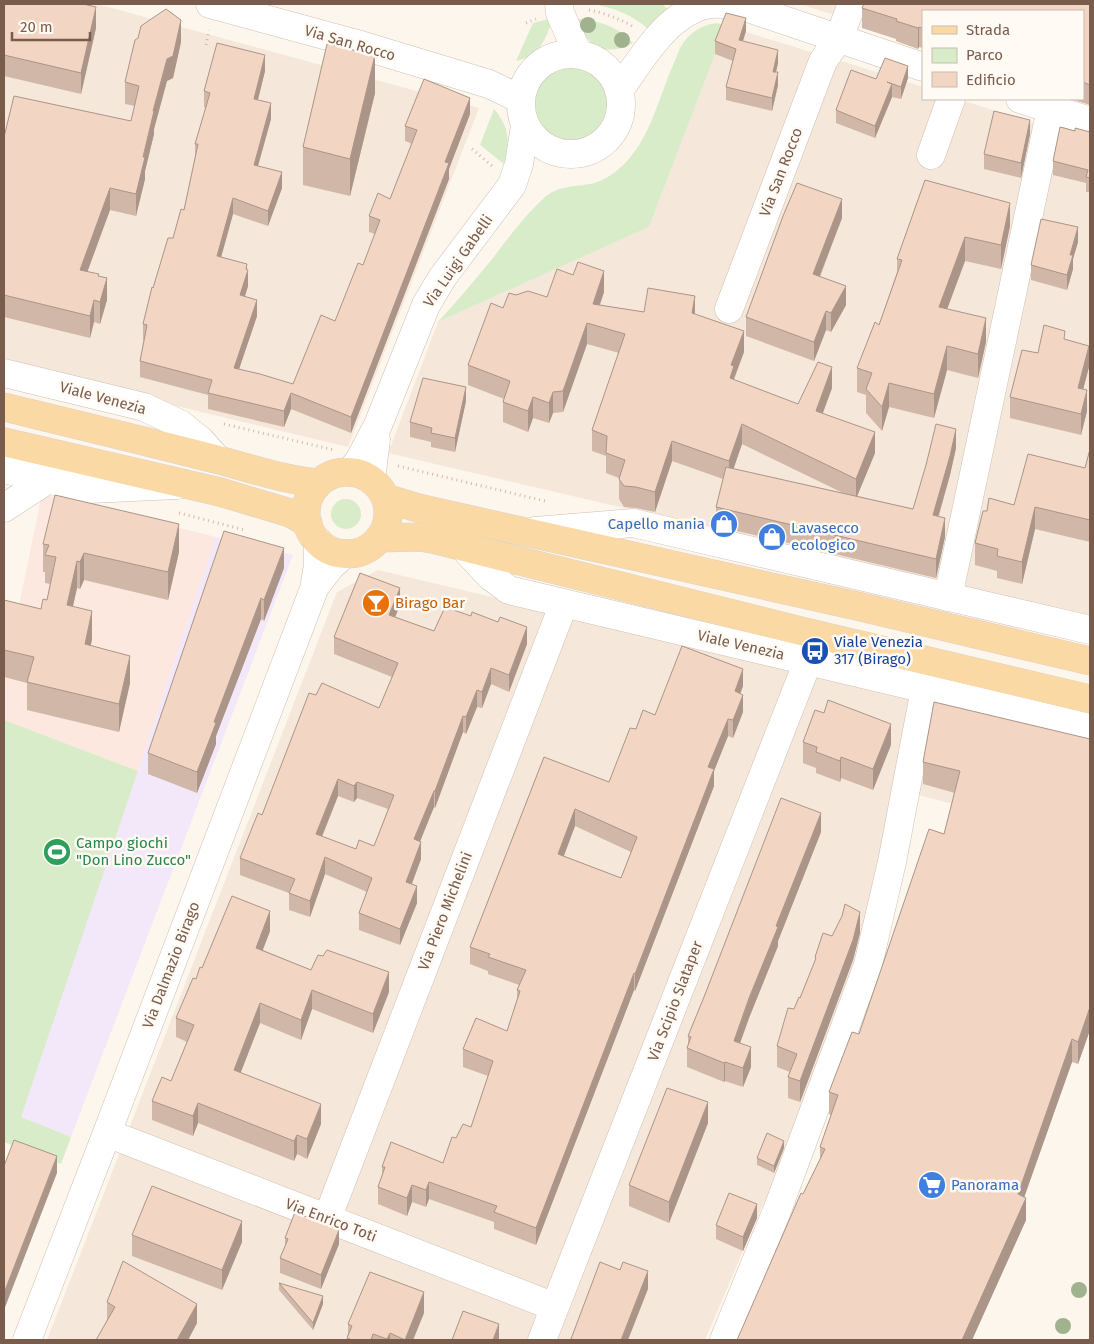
<svg xmlns="http://www.w3.org/2000/svg" width="1094" height="1344" font-family="'Fira Sans',sans-serif">
<style>
.residential{fill:#f5e8da}
.commercial{fill:#fde8e0}
.education{fill:#f3e8fa}
.green{fill:#d8ecc9}
.lines{fill:none;stroke-linecap:round;stroke-linejoin:round}
.minor-casing{stroke:#d1beb0;stroke-width:29}
.major-casing{stroke:#dad1cd;stroke-width:29}
.path{stroke:#d9b8a5;stroke-width:3;stroke-dasharray:1 4;stroke-linecap:butt}
.minor{stroke:#fff;stroke-width:28}
.major{stroke:#fbd9a5;stroke-width:28}
.tree{fill:#a0b28e}
.wall{fill:#d1b7a8;fill-rule:evenodd}
.shaded-wall{fill:#aa9588}
.building{fill:#f3d5c3;stroke:#aa9588;fill-rule:evenodd}
.labels{text-anchor:middle;stroke-width:5;stroke-linejoin:round;paint-order:stroke}
.street-label{font-size:15px;fill:#7a5c4d;stroke:#fffaf3}
.shop-label{font-size:15px;fill:#366cbe;stroke:#fffaf3;text-anchor:start}
.food-label{font-size:15px;fill:#c56008;stroke:#fffaf3;text-anchor:start}
.transit-label{font-size:15px;fill:#164399;stroke:#fffaf3;text-anchor:start}
.leisure-label{font-size:15px;fill:#27864d;stroke:#fffaf3;text-anchor:start}
</style>
<rect width="100%" height="100%" fill="#fdf6ec"/>
<path class="residential" d="M4,4h93l382,104 -131,339 -344,-82z
M800,4h38l-4,11z
M726,26l157,48 40,13v12h35l132,42v475l-144,-32 -230,-56 -62,-13 -266,-62 50,-131 211,-95z
M378,570l712,169 -133,66 -43,-11 -55,173 -71,196 -24,39 -59,138h-658l290,-748z"/>
<path class="commercial" d="M42,494l174,43 -78,234 -134,-51v-42z"/>
<path class="education" d="M216,537l77,18 -222,582 -51,-20 118,-346z"/>
<path class="green" d="M594,4h68l7,6 -21,19c-15,-14 -34,-21 -54,-25z
M553,18c-7,21 -13,38 -37,43l17,-38z
M577,19c24,2 39,7 56,24 -17,10 -38,10 -49,-9 -3,-5 -5,-10 -7,-15z
M717,23l9,3 -77,201 -211,95c19,-21 37,-42 55,-64 16,-21 32,-43 52,-61 18,-15 38,-8 57,-17 39,-19 51,-63 65,-100 4,-11 9,-21 13,-32 8,-14 20,-23 37,-25z
M526 105a44 44 0 1 1 88 0a44 44 0 1 1-88 0Z
M494,109c16,19 16,32 10,55l-24,-19z
M331 514a15 15 0 1 1 30 0a15 15 0 1 1-30 0Z
M4,720l134,51 -117,346 50,20 -10,27 -57,-22z"/>
<g class="lines">
<defs>
<path id="minor" d="M210,4l147,40 132,40 31,15
M559,4l1,9 18,41
M521 104a50 50 0 1 1 100 0a50 50 0 1 1-100 0Z
M619,91c22,-32 50,-81 92,-87 10,-1 21,1 31,2l181,61
M1020,99l70,22
M931,155l20,-56
M729,309l94,-248 16,-23 13,-34
M4,373l140,34 36,17 21,17 16,18
M4,469l85,20 88,-4
M350,472l9,-11 19,-36 48,-120 16,-27 70,-93 7,-21 6,-38
M371,480l5,-41
M4,508l43,-28
M535,531l98,-8 457,107
M464,548l26,28 19,14 581,138
M314,588l16,-21 14,-13
M948,597l103,-488
M107,1133l448,174
M327,1219l237,-616
M27,1340l80,-207 207,-544 4,-24v-24
M542,1340l266,-679
M724,1340l54,-132 90,-243 24,-103 33,-173"/>
<path id="major" d="M4,407c70,17 141,34 211,52 35,9 68,21 104,24
M4,442l216,50 70,21 18,10
M306 513a41 41 0 1 1 82 0a41 41 0 1 1-82 0Z
M385,498l33,10 58,13 381,85 233,55
M379,538l40,-1 13,2 365,91 293,69"/>
</defs>
<use href="#minor" class="minor-casing"/>
<use href="#major" class="major-casing"/>
<path class="path" d="M589,10c15,3 29,8 43,16
M526,23l10,-4
M206,45l3,-15
M472,149l20,17
M224,424l110,26
M398,466l147,35
M179,513l66,17"/>
<use href="#minor" class="minor"/>
<use href="#major" class="major"/>
</g>
<g class="tree">
<circle cx="588" cy="25" r="8"/>
<circle cx="622" cy="40" r="8"/>
<circle cx="1079" cy="1290" r="8"/>
<circle cx="1063" cy="1326" r="8"/>
</g>
<path class="wall" d="M4,4l92,24 -15,66 -77,-18z
M1090,4v101l-19,-6h12v-88h-160v37l-4,-1 -1,2 -22,-8v-2l-34,-11v-20z
M746,31l-3,10 35,22 -2,9 2,13 -6,26 -46,-11v-13l7,-26 -18,-7v-13z
M181,42l-8,36 -6,3 -13,48v5l-9,37v8l-9,37 -26,-6 -23,61 12,5 8,24 -7,24 -6,-2 -4,16 -86,-21v-180l127,-16 4,-15 -10,-2v-22z
M265,71l-7,29 13,19 -13,47 24,22 -14,38 -35,-12 -12,43 26,12 1,17 -3,11 12,19 -18,53 54,15 42,-63 28,-56 12,-31 -6,-2v-16l21,-17 22,-55 -7,-3v-15l65,-12 -21,55v10l-98,254 -60,-24 -7,18 -76,-18v-14l-68,-18v-16l4,-21h-1v-16l10,-36 31,-78 11,-53v-13l11,-36 -2,-1v-16z
M908,78l-7,21 -9,-2 -17,41 -39,-15v-13l40,-31z
M375,93l-25,103 -47,-11v-38z
M1075,131l15,1v60h-4v-9l-33,-8v-14z
M1030,134l-9,44 -37,-9v-15z
M925,180l85,46 -9,43 -36,-8 -18,48 39,33 -8,36 -31,-8 -13,48 -45,-11 -7,24 -16,-18v-18l-9,-3v-24l22,-43 18,-53v-13z
M842,218l-22,59 26,28 -15,27 -5,-2 -12,31 -68,-25v-19z
M1078,242l-5,17v10l-6,21 -36,-10v-15z
M573,275l31,17 -4,13 44,7 51,2 49,38 -10,28 64,24 34,-16 -9,25 52,40 -18,43 56,13 43,-61 -6,27 -11,41 6,21 -9,41 -220,-52v-19l7,-28 -51,-18 -17,51 -19,-4 -12,-1 -5,-8v-21l-13,-5v-17l-14,-5v-21l27,-77 -32,-9 -24,68 -10,1 -4,10 -16,-5 -5,14 -25,-10v-20l1,-3 -36,-14v-20l35,-57 13,-13 31,2zM742,444l101,49 -110,-24z
M1065,339l24,28 -6,22 4,22 -6,24 -71,-17v-21l28,-44z
M466,401l-11,51 -24,-5v-5l-21,-5v-15z
M1090,449v93l-55,-13 -13,55 -25,-6v-7l-22,-6v-22l12,-32 27,-6 71,-37z
M43,544l136,8 -11,48 -84,-20 -4,9 -3,-1 -4,18 19,33 -1,6 39,38 -11,49 -92,-22v-27l-23,-6v-77l37,9 6,-9 3,-16 -5,-1v-11h-2z
M284,568l-20,53 -3,-2 -45,117v8l-19,49 -49,-19v-21z
M400,605l-5,12 39,14 93,13 -18,48 -18,-8 -9,24 -5,-1 -11,27 -3,-2 -28,76 -1,-1 -14,35 1,17 -9,25 5,19 -17,42 -41,-15v-17l8,-21 -42,-18 -15,43 -21,-7v-17l-49,-18v-17l22,-43 54,-120 63,13 13,-31 -58,-23v-17zM338,796l16,6 3,-4 31,11 -14,37 -18,3 -34,-12z
M743,686l-3,8 3,18 -10,26 -5,-2 -14,35v15l-79,205 -1,-1 -98,255 -42,-16v-7l-65,-23 -3,8 -14,-5 -5,14 -29,-12v-17l4,-12v-8l61,-4 13,-25 15,-11 17,-51 -25,-9v-18l44,-18 10,-32v-9l2,-5 -31,-11v-3l-18,-7v-17l74,-190 65,25 27,-53 19,-14zM575,826l56,26 -10,26 -57,-22z
M1090,739v291l-12,34 -6,-2 -48,135 2,23 -54,120h-235l83,-180v-13l11,-32 -2,-1v-22l30,-58 85,-200 11,-41 -32,-9v-22z
M803,742l88,3 -18,45 -32,-12 -1,4 -24,-9v-5l-13,-5z
M821,832l-43,109v5l-29,72 -9,25 11,24 -8,20 -18,-6 -1,1 -37,-15v-19l1,-3v-9z
M270,931l-7,19 48,20 78,22 -16,41 -61,-24 -11,31 -41,-17 -20,50 81,51 -14,35 -10,-5 -3,7 -96,-38 -5,13 -41,-16v-19l19,-20 16,-39 -11,-5v-19l20,-39 6,-11z
M860,933l-7,27 -53,142 -12,-4v-21l2,-5 -13,-5v-21l23,-48 15,-36v-5l17,-21z
M708,1123l-39,100 -40,-17v-21z
M784,1148l-10,25 -17,-8v-7z
M757,1218l-14,33 -27,-12v-14z
M132,1235l110,7 -20,48 -90,-34z
M285,1238l54,6 -18,45 -41,-16v-15l5,-11z
M279,1283l44,21 -10,26 -34,-40z
M107,1302l90,21 -9,17h-92l11,-20z
M424,1313l-11,27h-66v-2l1,-5v-9z"/>
<path class="shaded-wall" d="M96,7v21l-15,66v-21z
M746,18v13l-7,22v-13z
M181,20v22l-8,36 -6,3 -13,48v5l-9,37v8l-9,37v-22l17,-83 14,-52z
M919,27v20l-1,2v-21z
M778,50v13l-5,22v-13z
M265,55v16l-11,44v-16z
M375,55v38l-25,103v-37z
M908,66v12l-7,21v-12z
M778,72v13l-6,26v-13z
M892,84v13l-17,41v-12z
M470,98v16l-21,55v10l-98,254v-16l94,-255z
M271,103v16l-17,61v-15z
M1030,120v14l-9,44v-15z
M282,172v16l-14,38v-15z
M110,188v22l-30,82v-22z
M233,198v16l-16,58v-16z
M842,199v19l-29,75v-19z
M1010,203v23l-9,43v-24z
M1078,227v15l-5,17v10l-6,21v-15l3,-20z
M965,237v24l-26,70v-24z
M247,264v10l1,-4v16l-8,25v-16z
M604,271v21l-11,32v-20z
M107,278v22l-7,24v-22z
M846,286v19l-15,27v-19z
M695,296v20l-3,-3z
M94,300v22l-4,16v-22z
M257,300v16l-23,68v-16z
M826,311v19l-12,31v-19z
M986,318v24l-8,36v-24z
M587,323v21l-24,68v-21z
M744,331v21l-10,26v9l-4,-9 1,-13z
M947,346v24l-13,48v-24z
M1089,346v21l-11,42v-21z
M832,367v21l-16,43v-20z
M889,383v24l-7,24v-24z
M466,387v14l-11,51v-14z
M1087,390v21l-6,24v-21z
M553,392v21l-4,10v-20z
M291,393v16l-7,18v-16z
M533,397v21l-5,14v-21z
M742,424v20l-13,38v-21z
M956,429v19l-6,27 -17,59v-19z
M875,432v21l-19,46v-20z
M672,441v20l-17,51v-20z
M1035,507v22l-13,55v-22z
M945,518v19l-9,41v-19z
M179,524v28l-11,48v-28z
M284,548v20l-20,53v-21z
M84,553v27l-4,9v-27z
M77,561v27l-10,44v-27z
M400,588v17l-11,27v-17z
M261,598v21l-45,117v8l-19,49v-21l17,-50z
M92,611v28l-7,32v-27z
M527,627v17l-18,48v-17z
M130,656v27l-11,49v-28z
M491,668v16l-9,24v-16z
M743,669v17l-8,22v-17z
M477,690v17l-11,27v-17z
M743,695v17l-10,26v-18z
M463,716v16l-28,76v-17z
M728,719v17l-14,35v15l-79,205v-17l73,-207z
M891,724v21l-18,45v-21z
M841,757v21l-1,4v-21z
M338,779v17l-22,55v-17z
M357,782v16l-3,4v-16z
M434,791v16l-20,49v-17z
M575,809v17l-17,45v-17z
M821,813v19l-43,109v5l-29,72 -15,42v-19l42,-115z
M421,842v17l-15,40v-17z
M325,857v17l-15,43v-16z
M417,886v17l-17,42v-16z
M270,911v20l-14,36v-19z
M860,912v21l-7,27 -53,142v-21z
M389,972v20l-16,41v-19z
M634,973v17l-98,255v-17z
M312,990v19l-11,31v-20z
M260,1003v20l-26,67v-20z
M1090,1007v23l-12,34v-22z
M1072,1039v23l-53,150 7,-14v22l-54,120h-10l56,-146z
M751,1047v20l-8,20v-19z
M725,1062v19l-1,1v-19z
M708,1102v21l-39,100v-21z
M198,1103v20l-5,13v-20z
M321,1104v20l-14,35v-20z
M297,1135v19l-3,7v-20z
M784,1141v7l-10,25v-7z
M57,1156v17l-53,137v-17z
M429,1182v17l-3,8v-17z
M412,1185v17l-5,14v-18z
M757,1204v14l-14,33v-14z
M242,1221v21l-20,48v-20z
M339,1230v14l-18,45v-14z
M648,1271v18l-20,51h-7z
M424,1292v21l-11,27h-8z
M323,1296v8l-10,26v-7z
M197,1304v19l-9,17h-11z
M499,1324v14l-1,2h-5z
M390,1333v7h-3v-1z"/>
<path class="building" d="M4,4h79l13,3 -15,66 -77,-18z
M864,4h226v81l-7,-3v-71h-160v17l-4,-1 -1,1 -22,-7 1,-2 -35,-11z
M166,9l15,11 -8,36 -6,3 -14,52h1l-11,46h2l-9,37 -26,-6 -30,82 19,4 -1,2 9,2 -7,24 -6,-2 -4,16 -86,-21v-158l10,-41 117,25 8,-35 -14,-4 10,-42 3,-2 3,-12z
M726,13l20,5 -7,22 39,10 -5,22h5l-6,26 -46,-11 10,-38 -21,-8z
M217,43l48,12 -11,44 17,4 -17,62 28,7 -14,39 -35,-13 -16,58 30,8 -1,5 2,1 -8,25 17,5 -23,68 26,6 33,10 28,-69 14,6 23,-58 5,2 17,-45 -11,-4 9,-23 12,6 27,-69 -12,-4 19,-47 46,19 -25,64 4,1 -98,254 -60,-24 -7,18 -76,-18 4,-13 -72,-19 7,-36 -4,-1 9,-37 1,1 15,-50h5l8,-29 3,1 14,-66h-3l15,-51 -6,-2z
M327,44l48,11 -25,104 -47,-12z
M885,58l23,8 -7,21 -14,-5 5,2 -17,42 -39,-16 15,-40 25,9z
M994,111l36,9 -9,43 -37,-9z
M1060,127l15,4v-3l15,4v46l-4,-1 2,-7 -35,-9z
M925,180l85,23 -9,42 -36,-8 -26,70 47,11 -8,36 -31,-8 -13,48 -45,-11 -7,24 -16,-18 6,-16 -15,-5 18,-46 4,3 23,-65 -5,-1z
M797,183l45,16 -29,75 33,12 -15,27 -5,-2 -12,31 -68,-25 37,-101z
M1041,219l37,8 -8,28h3l-6,20 -36,-10z
M578,262l26,9 -11,33 51,8 4,-24 47,8 -3,17 52,18 -13,34 3,1 -4,12 68,26 20,-42 14,5 -16,44 59,21 -19,47 -114,-55 -13,37 -57,-20 -17,51 -19,-5 -12,-1 -5,-7 6,-19 -19,-7 1,-17 -15,-6 33,-96 -38,-11 -24,68 -10,1 -4,11 -16,-6 -5,14 -25,-9 7,-21 -42,-16 23,-62 12,5 6,-15 7,2 12,-4 19,6 10,-28 16,6z
M1044,325l21,6 -1,8 25,7 -11,42 9,2 -6,24 -71,-17 12,-47 16,3z
M423,378l43,9 -11,51 -24,-5 1,-5 -22,-6z
M936,424l20,5 -6,27 -17,59 12,3 -9,41 -220,-52 10,-40 187,42 13,-44z
M1090,449v71l-55,-13 -13,55 -25,-6 1,-7 -23,-6 8,-32h4l2,-13 25,7 14,-51 57,14z
M55,495l124,29 -11,48 -84,-19 -4,9 -3,-1 -10,44 25,6 -7,33 45,12 -11,48 -92,-22 7,-25 -30,-7v-50l37,9 2,-10 4,1 9,-43 -11,-2 4,-10 -6,-1z
M224,531l60,17 -20,52 -3,-2 -47,124 2,1 -19,49 -49,-19z
M360,573l40,15 -11,27 45,16 11,-24 26,9 1,-4 26,10 2,-5 27,10 -18,48 -18,-7 -9,24 -5,-2 -11,27 -3,-1 -28,75h-1l-20,48 7,3 -15,40 11,4 -17,43 -41,-16 13,-35 -47,-21 -15,44 -21,-8 6,-14 -55,-21 18,-45 4,2 47,-122 7,2 6,-12 57,25 19,-45 -64,-26zM338,779l16,7 3,-4 37,13 -20,51 -15,-6 -3,9 -40,-15z
M682,646l61,23 -8,22 8,4 -10,25 -5,-1 -20,48 6,2 -79,205 -1,-1 -98,255 -42,-16 3,-6 -68,-24 -3,8 -14,-5 -5,13 -29,-11 7,-20h-3l9,-25 52,21 9,-26 4,1 7,-14 8,3 22,-66 -30,-12 13,-31 31,13 13,-40 -3,-1 9,-20 -38,-13 2,-3 -20,-7 74,-190 65,25 21,-54 6,1 7,-19 12,5zM575,809l62,28 -16,41 -63,-24z
M828,700l63,24 -18,45 -32,-12 -1,4 -24,-9 1,-5 -14,-5 12,-32 9,3z
M934,702l156,37v268l-12,35 -6,-3 -54,155 8,4 -64,142h-225l64,-147 2,1 22,-45 -5,-2 18,-52 -9,-3 23,-60 7,2 70,-205 15,5 16,-63 -37,-9z
M781,798l40,15 -45,113 2,1 -29,71 -15,43 17,6 -8,21 -18,-6 -1,1 -37,-15 4,-11 -3,-1 16,-39z
M232,896l38,15 -14,37 55,22 7,-15 5,1 4,-6 62,22 -16,42 -61,-24 -11,30 -41,-17 -26,67 87,34 -14,35 -10,-4 -3,6 -96,-38 -5,13 -41,-15 10,-24 9,4 23,-56 -18,-7 17,-40 3,1 4,-12 2,1z
M845,904l15,8 -7,28 -53,141 -12,-4 9,-23 -20,-8 11,-38 6,1 5,-12 1,1 16,-40 -1,-1 8,-24 9,3 10,-20z
M667,1088l41,14 -39,100 -40,-17z
M767,1133l17,8 -10,25 -17,-8z
M14,1140l43,16 -53,137v-127z
M152,1186l90,35 -20,49 -90,-35z
M729,1193l28,11 -14,33 -27,-12z
M295,1212l44,18 -18,45 -41,-17 8,-19 -3,-1z
M123,1261l74,43 -20,36h-81l19,-33 -8,-5z
M600,1262l20,8 3,-8 25,9 -27,69h-47l-3,-1z
M370,1272l54,20 -19,48 -15,-7 -3,6 -14,-5 -2,6h-19l-5,-2 5,-12 -4,-2z
M279,1283l44,13 -10,27z
M463,1311l36,13 -6,16h-41z"/>
<defs>
<symbol id="shop-disc" viewBox="-11 -11 22 22"><circle r="9.5" fill="#3f7fe0" stroke="#fffaf3"/><path d="M-5-2.5h2.3a2.7 3.5 0 0 1 5.4 0H5L5.5 6h-11ZM-1.5-2.5h3a1.5 2.3 0 0 0-3 0Z" fill="#fff"/></symbol>
<symbol id="bar-disc" viewBox="-11 -11 22 22"><circle r="9.5" fill="#e8710a" stroke="#fffaf3"/><path d="M-6-5H6L.8 .8V4.5H3.5V6h-7V4.5H-.8V.8Z" fill="#fff"/></symbol>
<symbol id="bus-disc" viewBox="-11 -11 22 22"><circle r="9.5" fill="#1a4fb4" stroke="#fffaf3"/><path d="M-5-6H5V4H4V6H2V4H-2V6H-4V4H-5ZM-3.5-4V0h7V-4ZM-3.5 1.2v1.5H-2V1.2ZM2 1.2v1.5H3.5V1.2Z" fill="#fff"/></symbol>
<symbol id="stadium-disc" viewBox="-11 -11 22 22"><circle r="9.5" fill="#2e9e5b" stroke="#fffaf3"/><path d="M0-5a6.5 5 0 1 0 0 10a6.5 5 0 1 0 0-10ZM-3.5-1.8h7v3.6h-7Z" fill="#fff"/></symbol>
<symbol id="supermarket-disc" viewBox="-11 -11 22 22"><circle r="9.5" fill="#3f7fe0" stroke="#fffaf3"/><path d="M-6-5.5h2.5l.6 2H6L4.5 2H-2.5L-4.4-4H-6ZM-1.5 3.2a1.3 1.3 0 1 0 .1 0ZM3 3.2a1.3 1.3 0 1 0 .1 0Z" fill="#fff"/></symbol>
</defs>
<g fill-rule="evenodd">
<use href="#shop-disc" x="708" y="508" width="32" height="32"/>
<use href="#shop-disc" x="756" y="521" width="32" height="32"/>
<use href="#bar-disc" x="360" y="587" width="32" height="32"/>
<use href="#bus-disc" x="799" y="635" width="32" height="32"/>
<use href="#stadium-disc" x="41" y="836" width="32" height="32"/>
<use href="#supermarket-disc" x="916" y="1169" width="32" height="32"/>
</g>
<g class="labels">
<g class="street-label">
<text transform="translate(350 43) rotate(16)" y="5">Via San Rocco</text>
<text transform="translate(781 172) rotate(-69)" y="5">Via San Rocco</text>
<text transform="translate(458 261) rotate(-55)" y="5">Via Luigi Gabelli</text>
<text transform="translate(103 398) rotate(15)" y="5">Viale Venezia</text>
<text transform="translate(741 645) rotate(13)" y="5">Viale Venezia</text>
<text transform="translate(445 911) rotate(-69)" y="5">Via Piero Michelini</text>
<text transform="translate(171 965) rotate(-69)" y="5">Via Dalmazio Birago</text>
<text transform="translate(675 1001) rotate(-69)" y="5">Via Scipio Slataper</text>
<text transform="translate(331 1220) rotate(21)" y="5">Via Enrico Toti</text>
</g>
<g class="shop-label">
<text x="705" y="529" text-anchor="end">Capello mania</text>
<text x="791" y="533">Lavasecco<tspan x="791" dy="17">ecologico</tspan></text>
<text x="951" y="1190">Panorama</text>
</g>
<g class="food-label">
<text x="395" y="608">Birago Bar</text>
</g>
<g class="transit-label">
<text x="834" y="647">Viale Venezia<tspan x="834" dy="17">317 (Birago)</tspan></text>
</g>
<g class="leisure-label">
<text x="76" y="848">Campo giochi<tspan x="76" dy="17">"Don Lino Zucco"</tspan></text>
</g>
</g>
<rect width="1094" height="1344" fill="none" stroke="#7a5c4d" stroke-width="10"/>
<rect x="922" y="10" width="162" height="90" fill="#fffaf3" stroke="#cabbb1"/>
<rect x="932" y="26" width="25" height="8" fill="#fbd9a5" stroke="#cabbb1"/>
<text x="966" y="35" font-size="15" fill="#7a5c4d">Strada</text>
<rect x="932" y="48" width="25" height="15" fill="#d8ecc9" stroke="#cabbb1"/>
<text x="966" y="60" font-size="15" fill="#7a5c4d">Parco</text>
<rect x="932" y="72" width="25" height="15" fill="#f3d5c3" stroke="#cabbb1"/>
<text x="966" y="85" font-size="15" fill="#7a5c4d">Edificio</text>
<path d="M12 32v8h78v-8" fill="none" stroke="#7a5c4d" stroke-width="2.5"/>
<text x="20" y="32" font-size="15" fill="#7a5c4d" stroke="#fffaf3" stroke-width="4" paint-order="stroke">20 m</text>
</svg>
